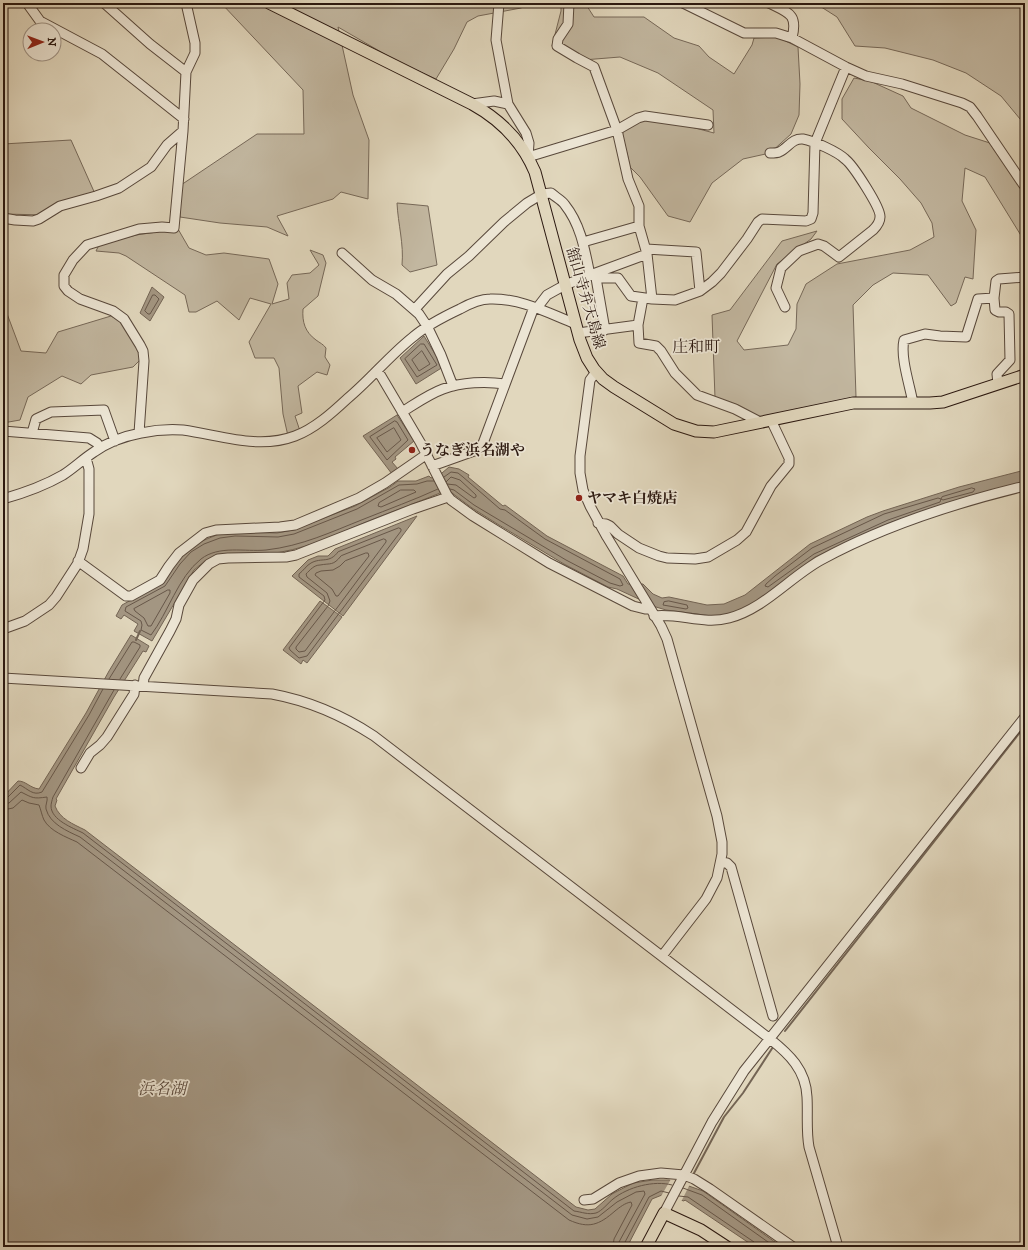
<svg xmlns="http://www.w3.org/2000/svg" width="1028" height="1250" font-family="'IM FELL DW Pica','Noto Serif JP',serif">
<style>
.green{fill:#c2b7a0;stroke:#766858}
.water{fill:#a39682;stroke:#736454}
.pier{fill:#e1d7bd}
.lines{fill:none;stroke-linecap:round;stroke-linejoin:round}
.shore{stroke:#675749;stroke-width:1}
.stream{stroke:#736454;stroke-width:2}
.minor-casing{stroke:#58483b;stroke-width:11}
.major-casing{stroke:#2b1810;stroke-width:13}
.minor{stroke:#ece5d4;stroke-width:9}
.major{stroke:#e1d7bd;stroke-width:11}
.poi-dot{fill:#8f2418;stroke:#ece5d4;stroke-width:1.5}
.labels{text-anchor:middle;stroke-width:3.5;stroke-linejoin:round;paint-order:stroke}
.street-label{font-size:15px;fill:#2b1810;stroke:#ece5d4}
.poi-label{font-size:15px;font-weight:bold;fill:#2b1810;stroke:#ece5d4;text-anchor:start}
.neighbourhood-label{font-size:16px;fill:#2b1810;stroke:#ece5d4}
.water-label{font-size:16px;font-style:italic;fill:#5b4a3e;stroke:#ece5d4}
</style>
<rect width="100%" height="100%" fill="#e1d7bd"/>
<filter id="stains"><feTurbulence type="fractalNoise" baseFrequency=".005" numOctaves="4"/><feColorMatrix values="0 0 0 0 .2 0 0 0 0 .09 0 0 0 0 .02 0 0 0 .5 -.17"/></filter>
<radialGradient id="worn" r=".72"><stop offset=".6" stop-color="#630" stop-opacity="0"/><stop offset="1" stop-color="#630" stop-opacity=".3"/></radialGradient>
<path class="green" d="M221,3h310l-10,5 -43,8 -11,6 -13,27 -18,30 -36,-16 -62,-36 15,68 16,45 -1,59 -27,-7 -8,7 -56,17 11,20 -21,-9 -47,-4 -40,-6 1,-32 76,-51h47l-1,-44z
M561,3h24l9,14h50l30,21 25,8 10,11 25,17 18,-29 2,-7 23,-1 21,10 2,37 -1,31 -8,19 -21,19 -27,6 -31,24 -22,39 -22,-6 -28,-39 -10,-10 -3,-14 -5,-16 2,-10 30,-10 60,16 -1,-23 -55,-37 -38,-16 -37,3 -31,-14 9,-35z
M815,3h210v122l-24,-29 -35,-23 -33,-13 -48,-12 -30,-2 -18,-29z
M854,78l16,3 33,15 8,12 54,27 28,9 32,39v59l-40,-65 -20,-9 -3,33 14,29 -3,49 -8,-2 -9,26 -5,3 -23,-31 -35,-2 -20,12 -20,20 3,92 -96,20 -45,-19 -3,-83 18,-5 52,-69 35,-10 -6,8 -34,25 -40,77 7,9 44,-5 8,-16 1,-25 9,-20 31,-20 73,-14 24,-13 -2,-14 -11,-20 -21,-24 -31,-31 -27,-29v-20z
M71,140l25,56 -50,19 -43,-1v-70z
M397,203l31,3 9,59 -27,7 -8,-7c2,-21 -4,-41 -5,-62z
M178,229l11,19 17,7 18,-2 45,6 9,25 -6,20 17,-5 -2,-16 5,-8 18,-2 9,-8 -9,-15 13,5 3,8 -8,33 -15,13c-1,13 2,23 13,31 4,3 7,4 10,8l-1,9 5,8 -3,10 -10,-3 -19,14 4,27 -7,3 5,15 -12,5 -5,-22 -4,-46 -5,-10h-19l-6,-16 22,-38 -21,-6 -11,22 -22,-19 -21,11h-7l-4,-17 -59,-39 -7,-3 -23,-2 3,-6 37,-10z
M3,303l18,48 25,2 12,-21 53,-16 20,11 10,32 -8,8 -42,8 -10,9 -19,-8 -34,21 -8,23 -17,3z"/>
<path class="water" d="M152,287l12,10 -14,24 -10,-8z
M424,336l19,31 -27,17 -16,-26z
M397,415l17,26 -19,16 1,2 -4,3 6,7 -6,5 -29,-38z
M449,467l10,2 10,6 -1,2 35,29 2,-1 42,31 76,40 5,8h15l10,10 9,4 7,-1 38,8 17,-1 21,-9 65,-51 57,-27 16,-6 76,-24 66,-17v12l-83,23 -53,18 -74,34 -66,50 -24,9h-13l-46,-6 -10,-3 -39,-18 -9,-2 -44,-23 -65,-39 -27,-17 -20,-15h-12c-24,10 -49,19 -74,29 -33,14 -64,29 -100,32 -30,2 -47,-6 -72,16l-42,71 -18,-10 4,-7 -14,-9 -3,4 -5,-3 6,-11 40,-22 14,-21 12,-13 14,-8 17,-7 16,-2 42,1 16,-3 62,-24 35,-19 8,-6h18l13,-5 2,2 11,-5z
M417,516l-74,100 -51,-40 16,-16 10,-4h10l7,-7z
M320,601l22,16 -35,46 -4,-3 -2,4 -18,-14z
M131,635l18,11 -3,6 -3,-1 -29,46 -58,102 1,1 -2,6c5,13 18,18 30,24l491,377 12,3 7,-1 17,-15 21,-11 20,-3h16l17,5 17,6 79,56h-27l-70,-47 -1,1 -22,-6 -10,4 -25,48h-624v-450l15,-16c8,0 12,7 21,8l47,-76 23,-42z"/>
<path class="pier" d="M671,1179l19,5 -9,18 -18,-5 -3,1z"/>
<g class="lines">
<path class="shore" d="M153,295h2l4,4 -9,15h-2l-3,-3z
M421,344h3l13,21 -20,12 -12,-18z
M422,351l8,13 -11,7 -7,-11z
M395,421l2,1 11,18 -21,20 -17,-23z
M394,428l7,12 -14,12 -10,-14z
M444,477l7,-5 7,1 5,4 37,32 5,1 40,29 75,40 3,6 -3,1 -10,-3 -44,-23 -92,-55 -20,-15 -4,-1
M434,481h-7l-10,3 -18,1 -42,24 -63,25 -16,3 -43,-1 -15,2 -16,6 -13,8 -11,12 -15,22 -39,21 -1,4 16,10 1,4 -1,5 10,5c17,-22 27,-58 50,-76 18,-14 44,-7 65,-9 36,-4 65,-18 98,-31 25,-10 50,-19 74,-30
M446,482l5,-5 9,3 16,15v2l-2,1 -18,-13 -9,-1
M972,488l3,1 -2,3 -30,8 -2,-1 -1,3 -52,18 -74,34 -46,33 -3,-1 1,-2 9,-8 37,-28 72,-34 54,-16 3,1 1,-2z
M401,490h13l2,2 -35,15 -3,-1 1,-3z
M399,528l2,1v2l-94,125 -8,2 -9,-8 -1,-2 36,-48 -1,-4 -25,-19v-3c4,-3 8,-9 12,-11 11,-6 18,1 27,-11z
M384,539l2,1v2l-81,109 -6,1 -3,-3v-2l32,-41 2,-5 -3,-8 -20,-16 -1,-3c4,-4 8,-9 14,-9 11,-2 13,1 21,-9z
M366,553h2l1,3 -31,40h-2l-4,-7 -17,-14 1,-2 5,-2 12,-1 7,-4 5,-5z
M168,590h2v3l-19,33h-3l-4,-8 -9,-7 -1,-2z
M669,601l18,4 1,3 -2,1 -23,-4 1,-3z
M109,679l23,-37h2l6,3v2l-20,32
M114,690l-61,107c-1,3 -2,7 -2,9 0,14 22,22 32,27l491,378c8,1 14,4 22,2 6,-2 12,-10 17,-14 15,-12 41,-19 59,-14
M3,799l4,-1 13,-13c8,4 13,11 22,7l47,-77 14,-26
M3,804l6,-1 12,-11c12,6 12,7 26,5 1,4 -2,8 -1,12 4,15 21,22 34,28l492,378 15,4 11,-2 19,-15 19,-10 8,-1 1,3 -26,48v5
M3,810l10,-2 9,-8 7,3 10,2c2,5 3,11 5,15 6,11 22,17 33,22l492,378c20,9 30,5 46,-9 5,-4 10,-8 16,-9l1,3 -18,34 -1,8
M683,1188l19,7 73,52
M679,1196l9,1 66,45 2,5
M624,1247v-3l25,-47 12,-6 8,2"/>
<path class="stream" d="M136,640l4,-9
M785,1031l240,-305
M693,1175l31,-58 19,-24 30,-46"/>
<defs>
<path id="minor" d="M27,3l13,18 62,33 82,65
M104,3l46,41 36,28
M499,3l-3,37 12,64 18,29 3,10 -1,14 89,-27 21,-12 7,-2 63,9
M569,3l-1,21 -10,15 -1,7 20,12 17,9 23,63 11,49 11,27v20l8,28 5,45
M683,3l61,30h32l16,5 54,29 20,9 36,8 60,19 8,4 7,9 46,68 2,2
M769,3c20,10 29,11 23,35
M472,104l22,-3 14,3
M770,153c3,0 7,0 9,-1 9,-4 13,-14 24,-13 11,2 35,13 42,20 8,6 36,49 35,58 0,5 -4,10 -7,13l-34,27 -15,-11 -6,-2 -19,7 -18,17 -5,20 9,19
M3,218l12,2 18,1 6,-2 21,-13 36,-10 23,-8 32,-21 16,-22 16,-14
M583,242l56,-16
M646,249l50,3 4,39
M342,253l30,27 24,14 23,20 8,12 14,29 12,31
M593,274l54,-20
M596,278l9,52
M643,298l-5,27 1,18 17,3 5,5 14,22 22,22 38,14 25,13
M537,308l10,-13 18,-10 28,-11 3,4h22l13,18 21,3 23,1 25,-9 12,-9 9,-9 26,-34 11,-17 4,-3 44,2 5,-2 2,-6 2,-70 31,-76
M415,309l32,-35 22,-18 35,-34 23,-19 15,-9 9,-1c4,4 11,7 14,12 16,20 20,46 25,70
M578,333l60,-8
M377,372l4,4 39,66 27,53 4,5 22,16 76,47 84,43 12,3h5
M596,372l-6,8 -10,76v17l3,17 7,16 17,31 54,89 6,13 50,177 5,26v12l-5,24 -11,21 -44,57
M998,384l-1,-10 13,-14 -1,-46 -3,-2h-7l-4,-2 -1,-12 2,-17 3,-2 26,-2
M913,403c-3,-17 -13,-46 -9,-63l21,-6 15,2 26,1 12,-38 16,-1
M402,412c13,-8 27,-18 41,-23 19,-7 43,-8 62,-5
M3,431l86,7 8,5 3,5
M32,433l4,-14 15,-7 53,-2 11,31
M139,433l5,-72 -1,-10 -3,-6 -16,-26 -11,-8 -33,-12 -12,-8 -4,-5v-11l9,-15 14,-15 52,-16 23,-2 12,1 9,-97 3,-59 9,-19v-10l-9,-40
M432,466l42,-15 8,-5 52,-139
M3,499c21,-6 41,-13 60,-24 11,-7 20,-16 31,-23 14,-10 31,-16 47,-19 14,-3 28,-4 42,-3 37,5 75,20 112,6 19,-7 37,-23 52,-37 23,-19 42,-43 66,-62 14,-12 30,-20 47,-28 9,-5 19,-10 30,-10 31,-1 58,14 86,25
M598,523l8,1 4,2 8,8 21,14 20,8 8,2 28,1 13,-2 29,-17 9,-8 25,-46 18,-22v-6l-18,-38
M78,561l48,35h5l29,-16 9,-14 10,-13 26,-20 11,-3 64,-3 15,-2 64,-27 26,-15 42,-29
M654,616c26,-3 50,9 75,2 35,-9 61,-41 92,-58 64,-35 134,-57 204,-74
M3,629l22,-8 24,-16 7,-8 22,-34 5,-14 6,-35v-45l-3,-11
M3,678l269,16c38,7 70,21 102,42l396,303c19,15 36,31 37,58 1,17 -1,33 2,50l29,100
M143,686l1,-8 26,-47 6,-12 3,-14 14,-25 16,-16 9,-5 10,-1 58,-1 10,-2 117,-46 35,-12
M81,768l9,-15 10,-8 7,-8 27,-43 1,-9
M721,862l6,1 4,4 42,149
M584,1200l9,-1 26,-16 20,-7 22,-3 23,2 10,4 16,10 83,58
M664,1213l48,-91 32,-51 281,-354"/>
<path id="major" d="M269,3l203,101c29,16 50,37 63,68l45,168 7,18 7,11 9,10 11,8 60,37 22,7 18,1 139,-29h77l13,-1 82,-27
M646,1247l18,-34 37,17 26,17"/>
</defs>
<use href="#minor" class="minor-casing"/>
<use href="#major" class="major-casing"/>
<use href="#minor" class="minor"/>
<use href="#major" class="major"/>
</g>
<g class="poi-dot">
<circle cx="412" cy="450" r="4"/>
<circle cx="579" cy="498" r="4"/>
</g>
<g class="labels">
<g class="street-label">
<text transform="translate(586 298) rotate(74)" y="5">舘山寺弁天島線</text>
</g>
<g class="poi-label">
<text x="420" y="455">うなぎ浜名湖や</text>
<text x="587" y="503">ヤマキ白焼店</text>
</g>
<g class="neighbourhood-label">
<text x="696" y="352">庄和町</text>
</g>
<g class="water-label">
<text x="162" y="1094">浜名湖</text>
</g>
</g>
<rect width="1028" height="1250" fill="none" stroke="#e1d7bd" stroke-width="16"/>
<rect x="4" y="4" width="1020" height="1242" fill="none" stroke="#2b1810" stroke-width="2"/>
<rect x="8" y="8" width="1012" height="1234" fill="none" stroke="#2b1810"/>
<g transform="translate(42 42) rotate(89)"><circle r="19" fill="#ece5d4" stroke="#9f9386"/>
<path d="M0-3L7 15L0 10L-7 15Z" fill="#8f2418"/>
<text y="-6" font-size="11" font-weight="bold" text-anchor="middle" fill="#2b1810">N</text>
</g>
<rect width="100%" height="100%" filter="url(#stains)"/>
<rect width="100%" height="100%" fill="url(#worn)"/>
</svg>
